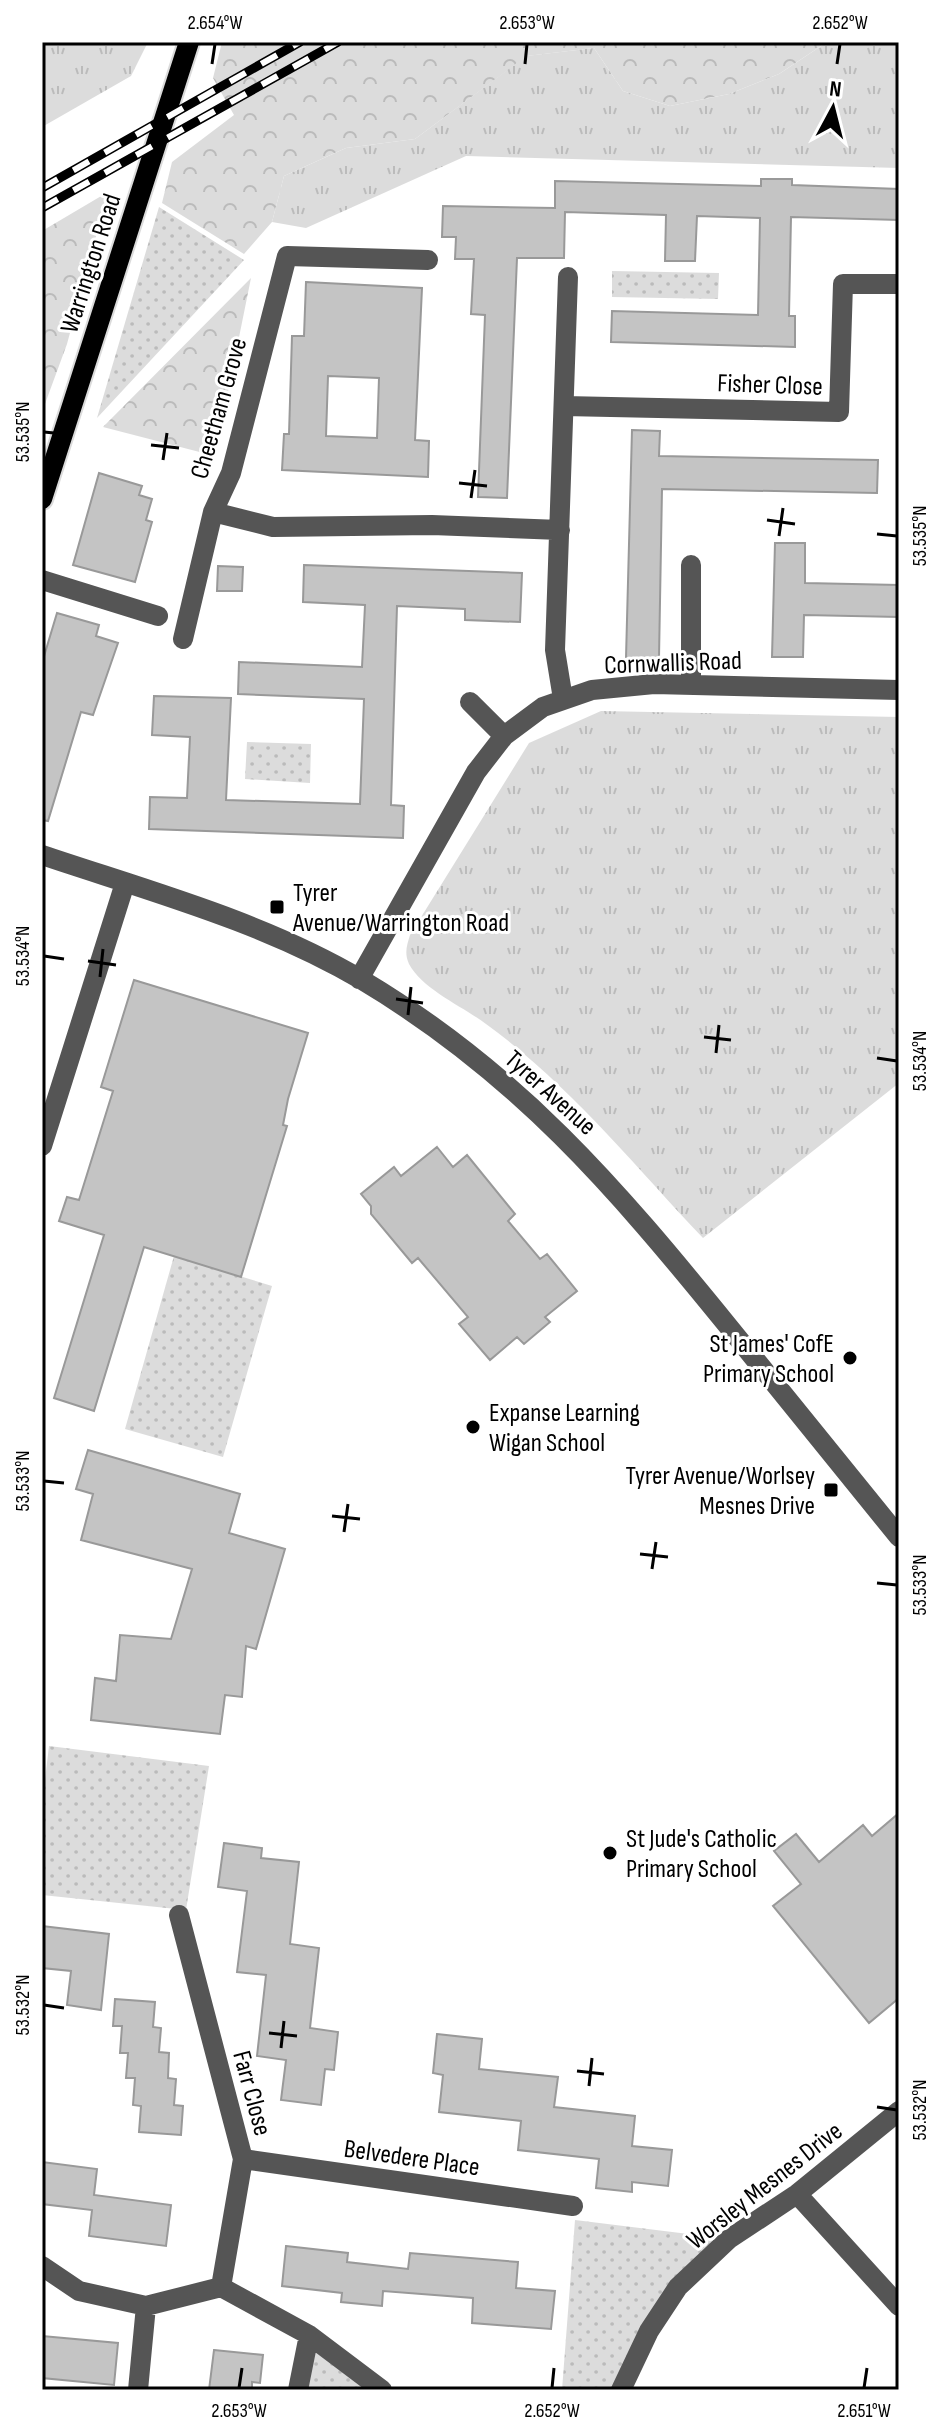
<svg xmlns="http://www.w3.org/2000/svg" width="941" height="2432" font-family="'Sofia Sans Condensed',sans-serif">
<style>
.grass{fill:url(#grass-dots)}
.forest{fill:url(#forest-crowns)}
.park{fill:url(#park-tufts)}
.building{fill:#c4c4c4;stroke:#999;stroke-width:2;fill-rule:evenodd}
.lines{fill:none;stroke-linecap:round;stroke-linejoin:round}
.major-casing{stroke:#dbdbdb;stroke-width:24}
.minor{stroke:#555;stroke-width:20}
.major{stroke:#000;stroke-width:20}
.rail-casing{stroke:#000;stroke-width:9}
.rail{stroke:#fff;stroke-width:6;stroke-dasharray:18;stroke-linecap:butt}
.ticks{fill:none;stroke:#000;stroke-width:3}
.poi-dot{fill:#000;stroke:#fff;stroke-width:3}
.labels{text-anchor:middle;stroke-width:6;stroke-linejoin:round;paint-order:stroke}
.street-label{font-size:26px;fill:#000;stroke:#fff}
.poi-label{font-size:26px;fill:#000;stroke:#fff;text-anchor:start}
.neatline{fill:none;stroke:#000;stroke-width:3}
.ticks-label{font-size:20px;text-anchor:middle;fill:#000}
</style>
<defs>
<pattern id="grass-dots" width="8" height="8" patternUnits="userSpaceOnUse" patternTransform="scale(2)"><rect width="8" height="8" fill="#dcdcdc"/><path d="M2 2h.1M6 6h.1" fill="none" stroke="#bbb" stroke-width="1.8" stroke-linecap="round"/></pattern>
<pattern id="forest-crowns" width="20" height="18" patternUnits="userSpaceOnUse" patternTransform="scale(2)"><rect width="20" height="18" fill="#dcdcdc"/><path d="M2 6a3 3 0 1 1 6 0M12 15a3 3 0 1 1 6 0" fill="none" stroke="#bbb"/></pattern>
<pattern id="park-tufts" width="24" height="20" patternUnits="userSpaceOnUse" patternTransform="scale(2)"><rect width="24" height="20" fill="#dcdcdc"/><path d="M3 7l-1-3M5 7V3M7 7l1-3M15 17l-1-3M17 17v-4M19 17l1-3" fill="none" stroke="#bbb"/></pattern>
</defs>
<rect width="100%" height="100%" fill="#fff"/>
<path class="grass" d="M159,207l85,53 -147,158z
M612,271l107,2 -1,26 -106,-2z
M247,742l64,2 -1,39 -65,-4z
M174,1256l98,30 -49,171 -98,-28z
M49,1746l160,20 -23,144 -144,-15v-90z
M575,2220l154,19 -89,111 -18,40h-60z
M309,2335l73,55h-79z"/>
<path class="forest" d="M222,42h605l-48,32 -50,20 -59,12 -47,-15 -29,-43 -67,8 -112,83 -69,9 -62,28 -12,46 -28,32 -82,-51 10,-41 62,-47 -21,-37z
M108,192l-41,152 -25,68v-181z
M251,278l-36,178 -112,-29z"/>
<path class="park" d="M42,42h106l-17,34 -89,51z
M827,42h72v126l-433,-12 -160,72 -34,-6 12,-46 62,-28 69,-9 111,-83 68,-8 29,43 47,15 59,-12 50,-20z
M601,711l298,6v366l-196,155c-69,-73 -135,-155 -217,-214 -22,-17 -63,-34 -77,-60 -5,-11 -2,-19 1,-29l119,-192z"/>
<path class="building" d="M761,179h31v6l107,4v31l-108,-3 -2,99h6v31l-184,-5 1,-31 146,4 2,-97 -63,-2 -2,45h-30l1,-46 -101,-3 -1,46h-47l-10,240 -29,-1 7,-182 -14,-1 3,-55h-19l1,-22h-14l1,-31 112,2v-27l206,5z
M306,282l116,6 -7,152 14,1 -1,36 -146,-7 2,-36h5l3,-98h12zM328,376l51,2 -2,60 -51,-2z
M632,430l28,1 -1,25 219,4 -1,33 -215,-4 -3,169h-33z
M99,473l43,13 -3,9 13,4 -6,21 6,2 -17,60 -62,-17z
M775,543h30v40l94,2v32l-95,-2 -1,42h-31z
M304,565l218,8 -2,49 -55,-2v-11l-68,-3 -6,199 13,1 -1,32 -254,-9 1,-32 37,1 3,-61 -38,-2 2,-39 77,2 -5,102 134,4 4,-105 -126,-5 1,-32 123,5 3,-62 -62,-3z
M218,566l25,1 -1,24h-25z
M57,613l42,12 -3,11 22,7 -25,72 -12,-3 -33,109 -6,-1v-157z
M134,980l174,53 -20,66 -5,26 4,1 -46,151 -97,-30 -50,164 -40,-13 50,-163 -45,-14 8,-24 12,3 34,-109 -12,-4z
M437,1147l16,20 14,-12 48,59 -7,7 32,38 7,-5 30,37 -32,26 5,5 -26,22 -7,-7 -27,23 -31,-36 9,-7 -50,-59 -6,5 -41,-49v-8l-10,-12 33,-27 7,9z
M88,1450l152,44 -11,39 56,16 -29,100 -10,-3 -4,51 -17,-2 -5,39 -129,-14 4,-42 21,3 4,-46 51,4 21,-70 -111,-29 12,-46 -17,-5z
M899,1813v185l-30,25 -96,-117 28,-22 -27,-33 22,-17 23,28 44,-37 9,11z
M224,1843l38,5 -1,10 38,4 -9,82 29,4 -9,80 28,4 -4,38 -9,-1 -4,36 -40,-5 5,-40 -29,-4 9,-81 -29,-3 10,-81 -29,-4z
M42,1926l67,8 -8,76 -34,-5 4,-34 -29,-3z
M115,1999l40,3 -2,25 8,1 -2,24 10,1 -1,25 8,1 -2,26 9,1 -2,29 -42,-3 2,-26 -8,-1 2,-27h-9l2,-25h-8l2,-27h-9z
M437,2034l45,5 -3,30 79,8 -4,30 81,9 -3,30 40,4 -4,36 -36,-4v10l-36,-4 3,-29 -81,-9 3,-29 -82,-9 4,-37 -10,-2z
M42,2162l55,7 -3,26 77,10 -5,41 -77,-10 3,-26 -50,-6z
M286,2246l62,7 -1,9 61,7 2,-16 108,9 -2,26 39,3 -4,38 -79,-6 1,-25 -90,-7 -1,15 -41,-4 1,-9 -60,-7z
M42,2336l76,7 -4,42 -72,-7z
M214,2350l49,5 -3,28 -8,-1v8h-43z"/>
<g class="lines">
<defs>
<path id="major" d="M42,499l147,-457"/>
</defs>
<use href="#major" class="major-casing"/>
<path class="minor" d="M428,260l-141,-4 -56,217 -18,39 60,15 159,-2 128,5
M564,406l275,6 4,-128h56
M42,580l116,36
M183,639l30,-127
M691,684v-119
M563,699l-8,-49 13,-373
M470,702l34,34
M42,855c107,36 222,67 320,125 156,93 253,207 366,346 57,70 114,140 171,211
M359,979l117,-207 28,-36 39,-29 49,-17 62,-6 245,6
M42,1146l83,-263
M179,1915l64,244 -22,128
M243,2159l330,47
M797,2194l102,112
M42,2266l37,25 67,15 75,-19 88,48 73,55
M138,2390l8,-84
M298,2390l11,-55
M621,2390l28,-59 29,-44 51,-48 68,-45 102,-83"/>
<use href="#major" class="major"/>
<defs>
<path id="rail" d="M42,188l258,-146
M42,208l296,-166"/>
</defs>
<use href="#rail" class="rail-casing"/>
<use href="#rail" class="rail"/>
</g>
<path class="ticks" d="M212,64l3,-20M525,64l2,-20M837,64l3,-20M44,432l20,2M151,445l28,3M163,460l4,-27M459,483l28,3M471,498l4,-28M767,520l28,4M877,534l20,2M779,536l4,-28M44,956l20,3M88,961l28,4M100,977l3,-28M396,999l27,4M408,1015l3,-28M704,1037l27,3M716,1053l3,-28M877,1058l20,3M44,1481l20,2M332,1516l28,3M344,1532l4,-28M640,1554l28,3M652,1569l4,-27M877,1583l20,2M44,2005l20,3M269,2033l28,3M281,2048l3,-27M577,2071l27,3M589,2086l3,-28M877,2107l20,3M239,2388l3,-20M552,2388l2,-20M864,2388l3,-20"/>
<g class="poi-dot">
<rect x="269" y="899" width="16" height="16" rx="4"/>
<circle cx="850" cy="1358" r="8"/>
<circle cx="473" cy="1427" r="8"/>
<rect x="823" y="1482" width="16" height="16" rx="4"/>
<circle cx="610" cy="1853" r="8"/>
</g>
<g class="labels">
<g class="street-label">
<text transform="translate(90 263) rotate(-72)" y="9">Warrington Road</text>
<text transform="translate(770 384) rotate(2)" y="9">Fisher Close</text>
<text transform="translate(218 408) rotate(-74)" y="9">Cheetham Grove</text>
<text transform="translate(673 662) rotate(-2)" y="9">Cornwallis Road</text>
<text transform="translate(551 1092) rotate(42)" y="9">Tyrer Avenue</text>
<text transform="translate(253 2093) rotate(75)" y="9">Farr Close</text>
<text transform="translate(412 2157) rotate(8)" y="9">Belvedere Place</text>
<text transform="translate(764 2185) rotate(-38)" y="9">Worsley Mesnes Drive</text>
</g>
<g class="poi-label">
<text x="293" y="901">Tyrer<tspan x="293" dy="30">Avenue/Warrington Road</tspan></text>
<text x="834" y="1352" text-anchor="end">St James' CofE<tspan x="834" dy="30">Primary School</tspan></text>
<text x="489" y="1421">Expanse Learning<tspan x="489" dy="30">Wigan School</tspan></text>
<text x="815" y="1484" text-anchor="end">Tyrer Avenue/Worlsey<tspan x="815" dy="30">Mesnes Drive</tspan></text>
<text x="626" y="1847">St Jude's Catholic<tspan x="626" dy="30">Primary School</tspan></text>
</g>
</g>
<rect width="941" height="2432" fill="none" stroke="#ffffff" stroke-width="88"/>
<g transform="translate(833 108) rotate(7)" stroke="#ffffff" stroke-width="6" paint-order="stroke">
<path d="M0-6L14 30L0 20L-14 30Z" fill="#000000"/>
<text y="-12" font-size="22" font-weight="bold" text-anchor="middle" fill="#000000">N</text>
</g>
<rect x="44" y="44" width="853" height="2344" class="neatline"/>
<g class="ticks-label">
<text x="215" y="29">2.654°W</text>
<text x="527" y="29">2.653°W</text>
<text x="840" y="29">2.652°W</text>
<text transform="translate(22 432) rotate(-90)" y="7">53.535°N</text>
<text transform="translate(919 536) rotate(-90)" y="7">53.535°N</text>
<text transform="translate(22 956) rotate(-90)" y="7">53.534°N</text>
<text transform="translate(919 1061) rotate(-90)" y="7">53.534°N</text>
<text transform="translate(22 1481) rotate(-90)" y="7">53.533°N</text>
<text transform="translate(919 1585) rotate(-90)" y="7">53.533°N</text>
<text transform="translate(22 2005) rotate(-90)" y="7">53.532°N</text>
<text transform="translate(919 2110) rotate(-90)" y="7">53.532°N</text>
<text x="239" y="2417">2.653°W</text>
<text x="552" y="2417">2.652°W</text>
<text x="864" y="2417">2.651°W</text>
</g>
</svg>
